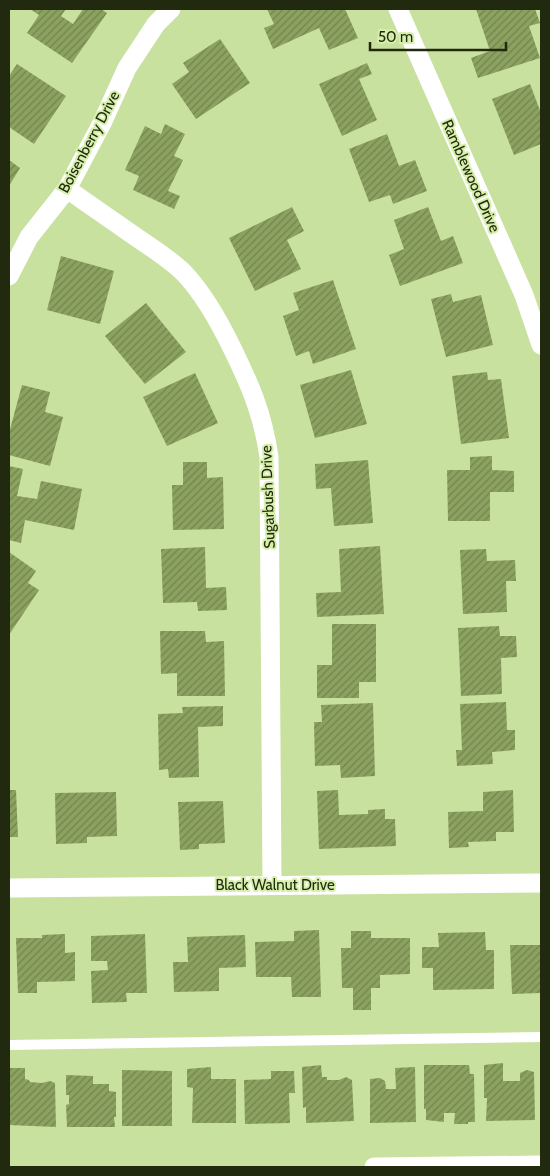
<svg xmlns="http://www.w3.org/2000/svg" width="550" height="1176" font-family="Cabin,sans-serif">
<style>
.building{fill:url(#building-hatch)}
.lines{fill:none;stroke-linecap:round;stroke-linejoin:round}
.lane{stroke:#fff;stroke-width:10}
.street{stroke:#fff;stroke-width:19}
.labels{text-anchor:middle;stroke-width:4;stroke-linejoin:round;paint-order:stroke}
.street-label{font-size:15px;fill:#212a0f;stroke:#d6efab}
</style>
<defs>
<pattern id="building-hatch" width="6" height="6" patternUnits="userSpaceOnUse" patternTransform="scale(1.25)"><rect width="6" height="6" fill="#8ca261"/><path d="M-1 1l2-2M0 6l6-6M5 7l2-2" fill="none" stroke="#72844e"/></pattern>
</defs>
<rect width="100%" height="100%" fill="#c9e19e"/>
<path class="building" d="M30,9h36l-5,7 12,8 10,-15h18l6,4 -35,50 -45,-30 12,-18z
M267,9h78l13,29 -29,12 -10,-22 -46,21 -9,-21 10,-4z
M476,9h43l1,1 15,-1 5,14 -11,3 11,32 -62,20 -7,-20 19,-7z
M220,39l30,44 -54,36 -24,-35 17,-12 -6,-9z
M367,63l5,11 -13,5 18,41 -35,16 -23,-52z
M17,64l49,32 -32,48 -25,-17v-51z
M530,84l11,29v31l-27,11 -22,-56z
M165,124l20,10 -11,22 9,4 -15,31 12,5 -6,13 -41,-19 6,-14 -14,-6 20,-44 16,8z
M387,134l12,32 16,-6 12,31 -34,13 -3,-9 -21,7 -20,-53z
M9,160l11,8 -11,18z
M292,207l12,24 -17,9 14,29 -46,22 -26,-53z
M428,207l13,34 12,-5 10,27 -63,23 -11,-31 15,-6 -10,-29z
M61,256l53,15 -14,53 -53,-14z
M333,280l23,69 -43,15 -4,-13 -13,5 -13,-40 16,-6 -6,-17z
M451,294l2,8 28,-7 12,50 -47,12 -15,-58z
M146,303l40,49 -41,32 -40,-48z
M351,370l16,54 -52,14 -15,-53z
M487,372l1,8 13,-1 8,59 -48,6 -9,-68z
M195,373l23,50 -51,23 -24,-49z
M22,385l28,7 -5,20 18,5 -13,49 -41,-11v-22z
M492,456v14l22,1v21h-24v29h-42l-1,-51h23v-13z
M368,460l5,63 -39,3 -3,-38 -15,1 -1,-25z
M183,462h24v16l16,-1 1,52 -51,1 -1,-45h11z
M9,466l14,3 -6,27 20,3 4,-18 41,8 -8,41 -49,-10 -4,23 -12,-3z
M380,546l4,68 -67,3 -1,-24 25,-1 -2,-43z
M205,547l1,41 20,-1 1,23 -29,1 -1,-9 -34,1 -2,-54z
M486,549l1,12 28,-1 1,21h-10l1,31 -44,2 -3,-64z
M9,552l27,19 -8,12 11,7 -30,45z
M332,624h44v58h-17v16h-42v-33h15z
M499,626l1,10h16l1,21 -16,1 1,36 -41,2 -3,-68z
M160,631h45l1,11 18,-1 1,55h-48v-23l-16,1z
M506,702l1,28h8v20l-23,2 1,12 -36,2 -1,-16h6l-2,-46z
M373,703l2,73 -34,2 -1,-13 -25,1 -1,-44h8l-1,-17z
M223,706v20l-25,1 1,50 -30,1 -1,-9 -9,1 -1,-56 25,-1 -1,-6z
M9,790h7l2,47h-9z
M338,790l1,25 29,-1v-4l17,-1v10h10l1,27 -77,3 -2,-58z
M513,790l1,42h-18v9l-28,1 1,5 -20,1 -1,-36 35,-1v-19z
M116,792l1,44 -30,1v6l-31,1 -1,-51z
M223,801l2,42 -26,1v5l-19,1 -2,-48z
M319,930l2,67h-29l-1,-20h-35l-1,-35 39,-1v-10z
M351,931h20v7h39v36l-30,1v13h-9v22h-18v-22h-11l-1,-40h10z
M485,932l1,18h8v39l-61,1v-22h-11v-21h17l-1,-14z
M65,934v19l10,-1v29l-38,1v11h-19l-2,-55h26v-3z
M145,934l2,59h-21l1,9 -35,1 -1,-32 17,-1 -1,-9h-16v-25z
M245,935l1,32 -27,1v23l-45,1 -1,-30h15l-1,-25z
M510,945h31v44h-1v4l-28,1z
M503,1063v18h17v-8l2,-1 5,-2 7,2 1,48 -49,1 1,-23h-3v-33z
M321,1065l1,12h5v3h12l7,-3 6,3 2,41 -48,2v-16l-3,1 -1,-41z
M424,1065h45l1,9h4l1,48h-7v2h-14l1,-11h-11v9l-18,-2v-11h-2z
M211,1067v12h25v44h-44l1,-35 -6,-1v-18z
M415,1067l1,55 -46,1v-44l10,-1 5,3 1,8h10l-1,-21z
M9,1068h16v11l4,1 1,2 12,1 8,-2 5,2 1,44 -47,-2z
M122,1070l50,1v55h-50z
M271,1071h23l1,22h-6l1,30 -45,1 -1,-44 27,-1z
M66,1075l27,1v8h16v7l7,1v25h-2l1,10h-48l-1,-22 3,-1v-9h-3z"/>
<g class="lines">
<path class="lane" d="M9,1045l532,-8"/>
<path class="street" d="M398,9l126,286 17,50
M67,189c23,16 46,32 69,48 16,11 34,22 48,36 21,22 36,50 49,77 18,37 30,65 36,107l3,428
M9,276l20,-39 38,-48 35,-66 25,-55 29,-44 15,-15
M9,888l532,-5
M374,1167l167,-2"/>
</g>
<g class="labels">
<g class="street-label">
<text transform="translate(89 142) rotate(-62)" y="5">Boisenberry Drive</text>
<text transform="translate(471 176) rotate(66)" y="5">Ramblewood Drive</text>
<text transform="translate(268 497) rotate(-92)" y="5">Sugarbush Drive</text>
<text x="275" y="890">Black Walnut Drive</text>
</g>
</g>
<rect width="550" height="1176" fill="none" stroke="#212a0f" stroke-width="20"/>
<path d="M370 42v8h136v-8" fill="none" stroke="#212a0f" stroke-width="2.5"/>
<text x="378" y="42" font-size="15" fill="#212a0f" stroke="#d6efab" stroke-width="4" paint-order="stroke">50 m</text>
</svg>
